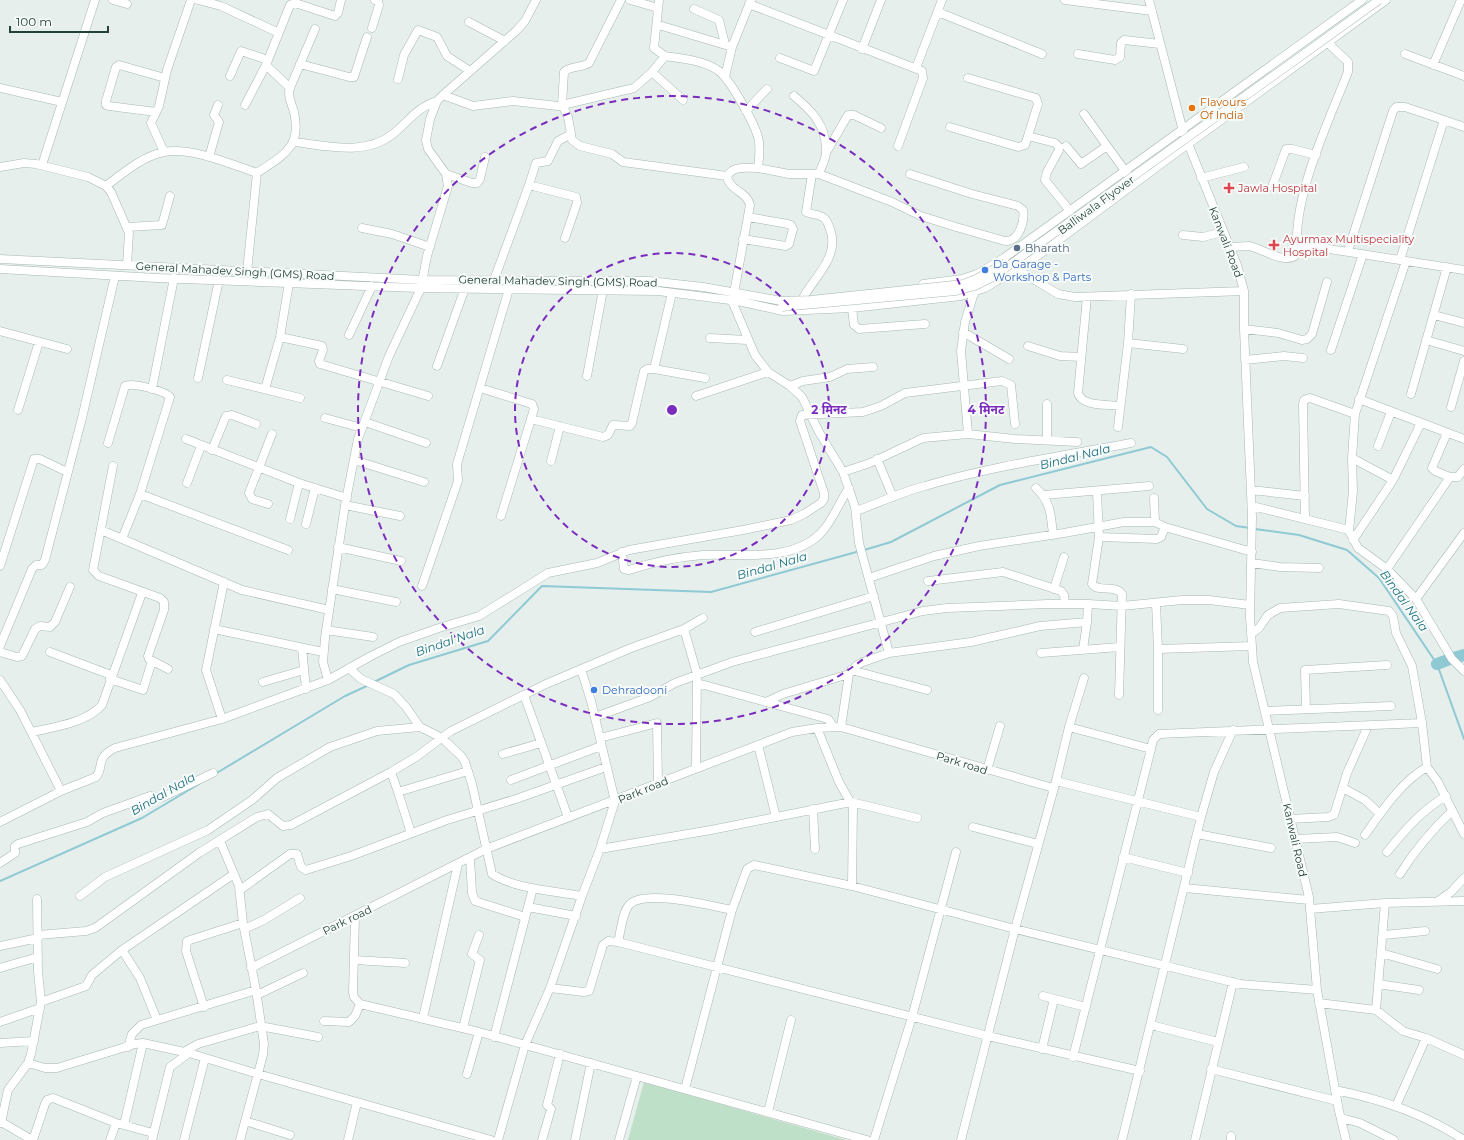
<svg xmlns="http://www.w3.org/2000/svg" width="1464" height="1140" font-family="Montserrat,'Noto Sans Devanagari',sans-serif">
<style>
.green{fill:#bfe0c8}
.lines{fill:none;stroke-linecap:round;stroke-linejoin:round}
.stream{stroke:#8ec9d4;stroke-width:2}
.river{stroke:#8ec9d4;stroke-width:12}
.minor-casing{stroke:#a8b8b2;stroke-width:9}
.minor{stroke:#fff;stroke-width:8}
.minor-bridge-casing{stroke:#a8b8b2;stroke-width:9;stroke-linecap:butt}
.minor-bridge{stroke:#fff;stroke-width:8}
.ring{fill:none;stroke:#7b2cbf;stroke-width:2;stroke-dasharray:7 5}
.food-dot{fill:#e8710a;stroke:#f7fbf9;stroke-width:1.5}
.health-dot{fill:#e0444e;stroke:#f7fbf9;stroke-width:1.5}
.service-dot{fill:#5c6f8a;stroke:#f7fbf9;stroke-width:1.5}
.shop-dot{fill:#3f7fe0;stroke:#f7fbf9;stroke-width:1.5}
.labels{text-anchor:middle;stroke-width:4;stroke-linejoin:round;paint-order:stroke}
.food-label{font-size:11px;fill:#c56008;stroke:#f7fbf9;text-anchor:start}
.health-label{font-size:11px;fill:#be3a42;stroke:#f7fbf9;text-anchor:start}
.street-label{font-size:11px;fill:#24423a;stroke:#f7fbf9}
.service-label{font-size:11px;fill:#4e5e75;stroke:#f7fbf9;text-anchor:start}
.shop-label{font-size:11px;fill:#366cbe;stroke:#f7fbf9;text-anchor:start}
.water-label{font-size:12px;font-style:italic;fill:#1c6f80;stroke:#f7fbf9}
.centre{fill:#7b2cbf;stroke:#f7fbf9;stroke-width:2}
.ring-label{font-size:12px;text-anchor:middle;font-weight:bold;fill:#7b2cbf;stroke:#f7fbf9;stroke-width:4;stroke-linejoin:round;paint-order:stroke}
</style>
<rect width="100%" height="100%" fill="#e6efeb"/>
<path class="green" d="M644,1082l202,58h-218z"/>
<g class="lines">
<path class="stream" d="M1255,529l44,6 48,15 32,28 58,86 27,75
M864,550l27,-8 109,-57 151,-38 16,10 40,52 29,17 14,2
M374,682l35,-17 79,-24 54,-55 169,6 149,-41
M215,774l130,-78 24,-11
M0,881l142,-63 57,-34"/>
<path class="river" d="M1454,658l10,-3
M1437,664l13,-5"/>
<defs>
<path id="minor" d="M113,0l14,4
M198,0l23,6 58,27
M621,0l-32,63c-7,5 -20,3 -25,9l-2,33 6,12 4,23 8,6 32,8 11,8 104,14
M630,0l28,8
M659,0l-5,48 11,8
M1065,0l87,11
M1149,0l34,131 54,134 7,26v38l8,188 -2,100 3,45 56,235 8,93 22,121 7,29
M749,4l173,67 1,7 -25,68
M694,9l25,11 6,24
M938,12l104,42
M469,22l36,19
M662,26l70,21
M372,28l7,-23 -1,-4 -3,-1
M1328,43l20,19v10c-19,48 -53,120 -51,172l167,26
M862,49l19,-49
M1078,54l37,6 5,-3 1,-14 3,-3 36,4
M1405,54l59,22
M780,58l34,13 29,-71
M300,64l49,13h5l13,-40
M1433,65l28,-65
M916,68l26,-68
M652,72l31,28
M230,76l11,-25 27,9
M725,77l7,-30 19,-47
M968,78l68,20 2,6 -10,32 27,7 4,4v3l-12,22 -2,8 25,31
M398,79l6,-24 14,-25 19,7 10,19 23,15
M0,88l62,14
M290,88l25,-59
M443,95l30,11 40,-5 45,5 76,-18 18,-16 13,-16c18,3 36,4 51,13 13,7 38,54 42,68 3,10 1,21 0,31l31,6h30l73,28 29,14 35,11 49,14c14,1 20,-20 18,-31l-5,-4 -46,-12 -62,-20
M794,96c18,15 32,29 32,54 1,8 -5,17 -7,24
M245,105l21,-40 24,-60 5,-2 40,13 3,-3 3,-13
M746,111l21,-22
M156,112l-47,-6 -3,-1v-4l10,-34 3,-2 46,13
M1084,114l44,61
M950,127l68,20 7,-2 3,-9
M295,142c32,4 70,14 98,-8 15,-12 24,-27 44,-33
M1066,146l15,18 26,-18
M827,151l21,-36h6l27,13
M164,152l-13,-29 8,-17 8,-36 24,-70
M209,157l10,-35 -5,-7 4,-10
M42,165l53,-165
M0,167l24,-4 12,1 52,13 18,9 5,6 18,41 -2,32
M446,174l26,9h5l3,-4 5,-22
M1201,178l43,-11
M529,185l7,-22 12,-2 10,-20 13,-7
M106,186c17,-13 37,-30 58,-34 29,-5 66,12 93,21
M1272,187l14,-38h6l24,6
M127,227l35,-2 8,-29
M362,228l30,6 38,13
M1183,235l20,2 20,-5
M743,239l43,7 3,-2 4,-15 -2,-4 -3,-1 -40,-7
M1229,247c7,0 14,-1 20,-1 12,2 34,18 46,10l2,-12
M1348,251l45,-140 3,-4h9l39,13
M0,259l423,21 226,1 54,6 79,14
M1400,260l44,-140 20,7
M0,269l157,9 261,10 240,3 80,10 45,10 69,-3 109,-12 24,-8 51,-31 133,-99 217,-158
M1018,270l40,24 17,3 169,-6
M247,272l10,-99c26,-18 45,-25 37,-61 -2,-8 -7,-16 -4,-24l-24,-23
M494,280l35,-95 47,12 1,6 -12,35
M923,284l39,-5 15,-5 27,-16 358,-258
M734,293l16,-88c-3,-14 -21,-14 -23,-29 7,-11 20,-8 31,-8
M804,296c12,-20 34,-39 27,-64 -2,-5 -3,-11 -7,-14 -5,-4 -12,-3 -18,-6l6,-38
M1087,297l-9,96c4,14 30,11 42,13
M732,301l23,54 13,17 22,14 12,11 17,35 24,40 12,35 4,36 30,110
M852,308l2,17 5,4 66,-5
M1434,315l30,8
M1244,329l34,4 24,7 5,-1 5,-5 15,-52
M0,331l67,18
M963,332l46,27
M349,335l23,-49
M280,337l42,9 1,4 -4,11 1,3 108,32
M710,338l37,2
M1426,340l38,11
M1128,343l55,6
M1028,346l32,10 21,1
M1331,350l32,-96
M1245,360l39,-4 19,2
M437,366l28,-78
M654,369l51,9
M587,376l16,-86
M198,378l21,-98
M227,380l73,18
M790,386l13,-5 27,-4 17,-8 26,-2
M480,388l52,16 2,5 -3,10 72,18 5,-2 5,-10 17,1 2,-3 12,-52 3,-2h7l18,-76
M152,389l22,-111
M265,389l15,-52 9,-54
M1411,394l36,-127
M696,396l72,-24
M1359,399l105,40
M1451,407l13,-46
M18,410l21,-68
M325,418l37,10
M365,422l61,21
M1118,427l10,-84 3,-49
M1447,433l-15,35 3,3 15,6
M968,434l-7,-83 4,-29 9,-29
M186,439l113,44 48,15
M1047,440v-36
M108,443l17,-57c7,-4 40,5 45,11l-30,97 -18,45
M1378,446l13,-34
M212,450l14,-34 6,-1 24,9
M1352,458l41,22
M877,459l16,38
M354,460l70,22
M551,461l9,-35
M113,466l-20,104 6,6 61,22 4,4v8l-16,46 1,3 19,10
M843,472l27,-9 53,-25 45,-4 47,5 62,3
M187,483l14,-37
M1036,488c15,14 15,28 17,47
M1251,490l54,6
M1097,491l2,46 -7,47c6,9 23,0 30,10l-3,101
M140,494l148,56
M1044,495l105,-9
M1154,498l1,24
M268,504l-16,-5 -3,-6 23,-59
M345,505l55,11
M1252,506l93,23 4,2 9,17 29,21 29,30 36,60 12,12
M856,511c23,-8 45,-19 69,-25 67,-20 137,-30 206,-43
M501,516l30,-97
M290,519l9,-36
M1305,519l-2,-115 1,-4 6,-2 45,16
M306,524l9,-36
M101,530l141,60 87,20
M1349,531l4,-40 -1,-33 3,-44 51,-153
M1099,537l58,2 4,-2 4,-10
M1353,540l40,-60 28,-57
M338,547l63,14
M622,552l2,17 5,1c24,-8 49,-13 74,-15 37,-2 87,8 117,-21 13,-13 19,-32 29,-46
M1252,563l28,4 39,1
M0,566l34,-107h6l27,13
M1387,569l63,-92h8l6,-8
M869,578l65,-22 45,-10 85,-13 60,-11h31l10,5 87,25
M928,581l75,-9 58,19 3,4 1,9
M422,586l36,-105 -1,-17 52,-175
M332,589l64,13
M1054,589l10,-32
M1416,599l48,-66
M1156,603l2,46v61
M214,629l109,23
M684,629l13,45 -1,94
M326,630l47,7
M755,632l119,-36
M1251,634l8,-6 9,-13 12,-7 59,-4 50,7 4,5 3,17 16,33 10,57
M0,646l32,-77 4,-4h6l3,-5 37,-142 33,-142
M302,648l4,41
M1083,649l4,-27
M1158,649l94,-3
M0,652l17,5 5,-1 13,-27 5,-3 10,1 5,-5 15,-35
M50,652l61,23
M1041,653l79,-6
M349,668l12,11 33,15 12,13 14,20 22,11 19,18 4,6 7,22 20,90c23,15 63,17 90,22
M851,670l76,20
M110,679l33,11 9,-29
M0,680l20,30 41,81
M328,680l-5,-18 2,-24 20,-133 13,-66 31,-83 32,-68 6,-32 21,-70 -2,-12 -18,-25 -2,-9 4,-21 7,-18 6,-6 73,-64 9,-10 11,-21
M263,682l41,-12
M697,683l131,36 6,8
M524,695l44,122
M766,702l17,-8 66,-20
M1306,709l-1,-39 82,-5
M1265,711l126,-5
M595,717l55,-20 25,-14 57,-21 191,-51 24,-3 101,-4h40l34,2 60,-6h27l41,5
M222,719l-16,-49 18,-88
M841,727l8,-53 8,-9 6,-3 26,-9 82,-11 69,-16 47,-4 1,-18
M1069,727l82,22
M817,728l22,54 14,25 -1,79
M32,732c22,-5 54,-9 70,-27l40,-112
M600,738l57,-15 1,61
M758,745l18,72
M503,754l38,-11
M987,770l13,-44
M391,772l7,20 70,-21
M511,780l90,-34
M1056,781l145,36
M1343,788l22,12 15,14
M398,792l13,41
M813,809l2,40
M1290,819l38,-2 6,-2 13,-42 21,-47
M0,822l61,-31 35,-14c9,-11 -2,-18 19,-29l107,-29 106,-39 43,-24 28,-14 40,-14 40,-12 69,-43 49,-10 32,-13 114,-20 48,-10 13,-6 17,-11 3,-4v-6l-24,-72 2,-6 61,-3 18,-6 24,-13 97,-12 9,4 4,39
M973,827l65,17
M1197,834l74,14
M1365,835c17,-24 36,-53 62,-68
M1295,839l42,-2 18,6
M220,841l19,45 4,37 13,67 8,54 -1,11 -23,85
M600,849l111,-19 140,-28 66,16
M1387,852c18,-22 34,-41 59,-56
M1123,857l65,16
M470,858l2,35 3,8 50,16
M0,863l15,-10v-7l3,-2 69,-22 16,-9 47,-17 13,1 50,-24
M1400,874c15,-24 32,-44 52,-63
M1185,888l124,12
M240,890l50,-36h7l4,13 5,3 45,-14 96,-36 69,-21 90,-32
M80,896l25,-19 103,-47 44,-30 25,-22 53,-31 47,-16 43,-4
M37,899l1,72 3,31 45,-16 6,-11 30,-25 112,-76
M1438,901l13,-9 13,-14
M528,907l48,9
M1310,909l75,-6 79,-2
M355,917l-2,75 1,5 6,7 119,28 388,108
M244,929l20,-9 36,-22
M38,935l48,-4 9,-3 104,-75 58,-36 11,-3 15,12 8,-1 100,-53 25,-15 35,-26 95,-47 85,-36 53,-19 19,-11
M1384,935l41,-4
M618,942c3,-11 4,-30 12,-38 16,-15 81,2 102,6
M0,946l38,-8
M122,950l18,28 17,42
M1381,953l56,16
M354,960l51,3
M0,968l38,-11
M251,968l235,-119 306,-117 25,-4 24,-1 212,61
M1378,984l41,6
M550,988l34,4 5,-1 14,-46 5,-4 10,1 370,94 152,35
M257,995l46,-22
M1043,996l43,11
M1319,1003l57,7 27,21 23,7 38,17
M204,1007l-18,-56 1,-10 56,-18
M1376,1010l9,-107
M423,1018l35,-154
M324,1021l25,1 6,-6 5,-12
M0,1022l40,-14
M1151,1025l67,17
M463,1028l17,-68 -8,-6 7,-19
M494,1037l39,-149
M0,1043l34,-2
M128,1047l4,-13 9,-9 115,-35
M1042,1049l12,-50
M184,1052l14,-8 62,-18 58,11
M1073,1057l78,-308 2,-9 6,-6 263,-11 5,44 11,15 26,52
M28,1063l17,5h12l78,-24 8,-1 46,10 69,21 233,66
M1211,1069l126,32
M467,1074l12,-42
M685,1089l47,-179 15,-41 7,-4 98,21 163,43 225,55 77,6
M1335,1090c46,9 90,24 129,50
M1396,1106l30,-68
M768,1112l23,-92
M1341,1118l19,5 34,17
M245,1121l45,14
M0,1123h3l29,17
M1,1123l7,-33 20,-27 3,-9 10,-52
M124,1125l19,-82
M33,1140l12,-36 2,-4 6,-2 63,25 37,10
M110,1140l6,-17
M152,1140l18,-73 19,-14
M184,1140l21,-82
M348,1140l9,-38
M498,1140l27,-95 25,-57 32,-92 18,-47 15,-48 -24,-100 -10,-32
M542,1140l9,-31 -4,-4 13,-51
M575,1140l16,-77
M619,1140l18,-64
M874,1140l38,-123 44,-165
M961,1140l54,-211 41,-148 13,-54 15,-49
M1122,1140l79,-323 13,-45 19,-42
M1195,1140l38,-158
M1231,1140v-4"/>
</defs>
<use href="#minor" class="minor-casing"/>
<use href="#minor" class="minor"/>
<defs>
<path id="minor-bridge" d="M782,301l29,-1 152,-16 13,-5 29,-16
M782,307l174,-16 19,-5 18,-9 386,-277"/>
</defs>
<use href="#minor-bridge" class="minor-bridge-casing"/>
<use href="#minor-bridge" class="minor-bridge"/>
</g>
<g class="ring">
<circle cx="672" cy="410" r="157"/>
<circle cx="672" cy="410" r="314"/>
</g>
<circle class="food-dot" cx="1192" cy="108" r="4"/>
<g class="health-dot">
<path d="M1227 182h4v4h4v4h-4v4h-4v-4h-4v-4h4z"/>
<path d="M1272 239h4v4h4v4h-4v4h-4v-4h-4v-4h4z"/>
</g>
<circle class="service-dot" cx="1017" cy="248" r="4"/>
<g class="shop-dot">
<circle cx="985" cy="270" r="4"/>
<circle cx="594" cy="690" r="4"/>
</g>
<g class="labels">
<g class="food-label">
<text x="1200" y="106">Flavours<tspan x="1200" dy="13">Of India</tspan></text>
</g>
<g class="health-label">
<text x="1238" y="192">Jawla Hospital</text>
<text x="1283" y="243">Ayurmax Multispeciality<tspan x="1283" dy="13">Hospital</tspan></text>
</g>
<g class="street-label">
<text transform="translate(1096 205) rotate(-36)" y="4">Balliwala Flyover</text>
<text transform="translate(1226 242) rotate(69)" y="4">Kanwali Road</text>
<text transform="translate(235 271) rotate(3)" y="4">General Mahadev Singh (GMS) Road</text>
<text transform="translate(558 281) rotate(1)" y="4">General Mahadev Singh (GMS) Road</text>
<text transform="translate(962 763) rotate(17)" y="4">Park road</text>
<text transform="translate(643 790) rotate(-22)" y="4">Park road</text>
<text transform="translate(1295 840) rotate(77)" y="4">Kanwali Road</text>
<text transform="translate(347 920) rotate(-26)" y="4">Park road</text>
</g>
<g class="service-label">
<text x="1025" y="252">Bharath</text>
</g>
<g class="shop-label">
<text x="993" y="268">Da Garage -<tspan x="993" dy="13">Workshop &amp; Parts</tspan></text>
<text x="602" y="694">Dehradooni</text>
</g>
<g class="water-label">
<text transform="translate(1075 457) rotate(-14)" y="4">Bindal Nala</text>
<text transform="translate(772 566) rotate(-16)" y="4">Bindal Nala</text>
<text transform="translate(1404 601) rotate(54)" y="4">Bindal Nala</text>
<text transform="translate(450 641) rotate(-19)" y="4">Bindal Nala</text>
<text transform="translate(163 794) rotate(-30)" y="4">Bindal Nala</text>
</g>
</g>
<circle cx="672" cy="410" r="6" class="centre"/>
<g class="ring-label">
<text x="829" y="414">2 मिनट</text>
<text x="986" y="414">4 मिनट</text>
</g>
<path d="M10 26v6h98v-6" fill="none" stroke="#24423a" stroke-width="2"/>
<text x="16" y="26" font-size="12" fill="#24423a" stroke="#f7fbf9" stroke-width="3" paint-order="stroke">100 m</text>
</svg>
